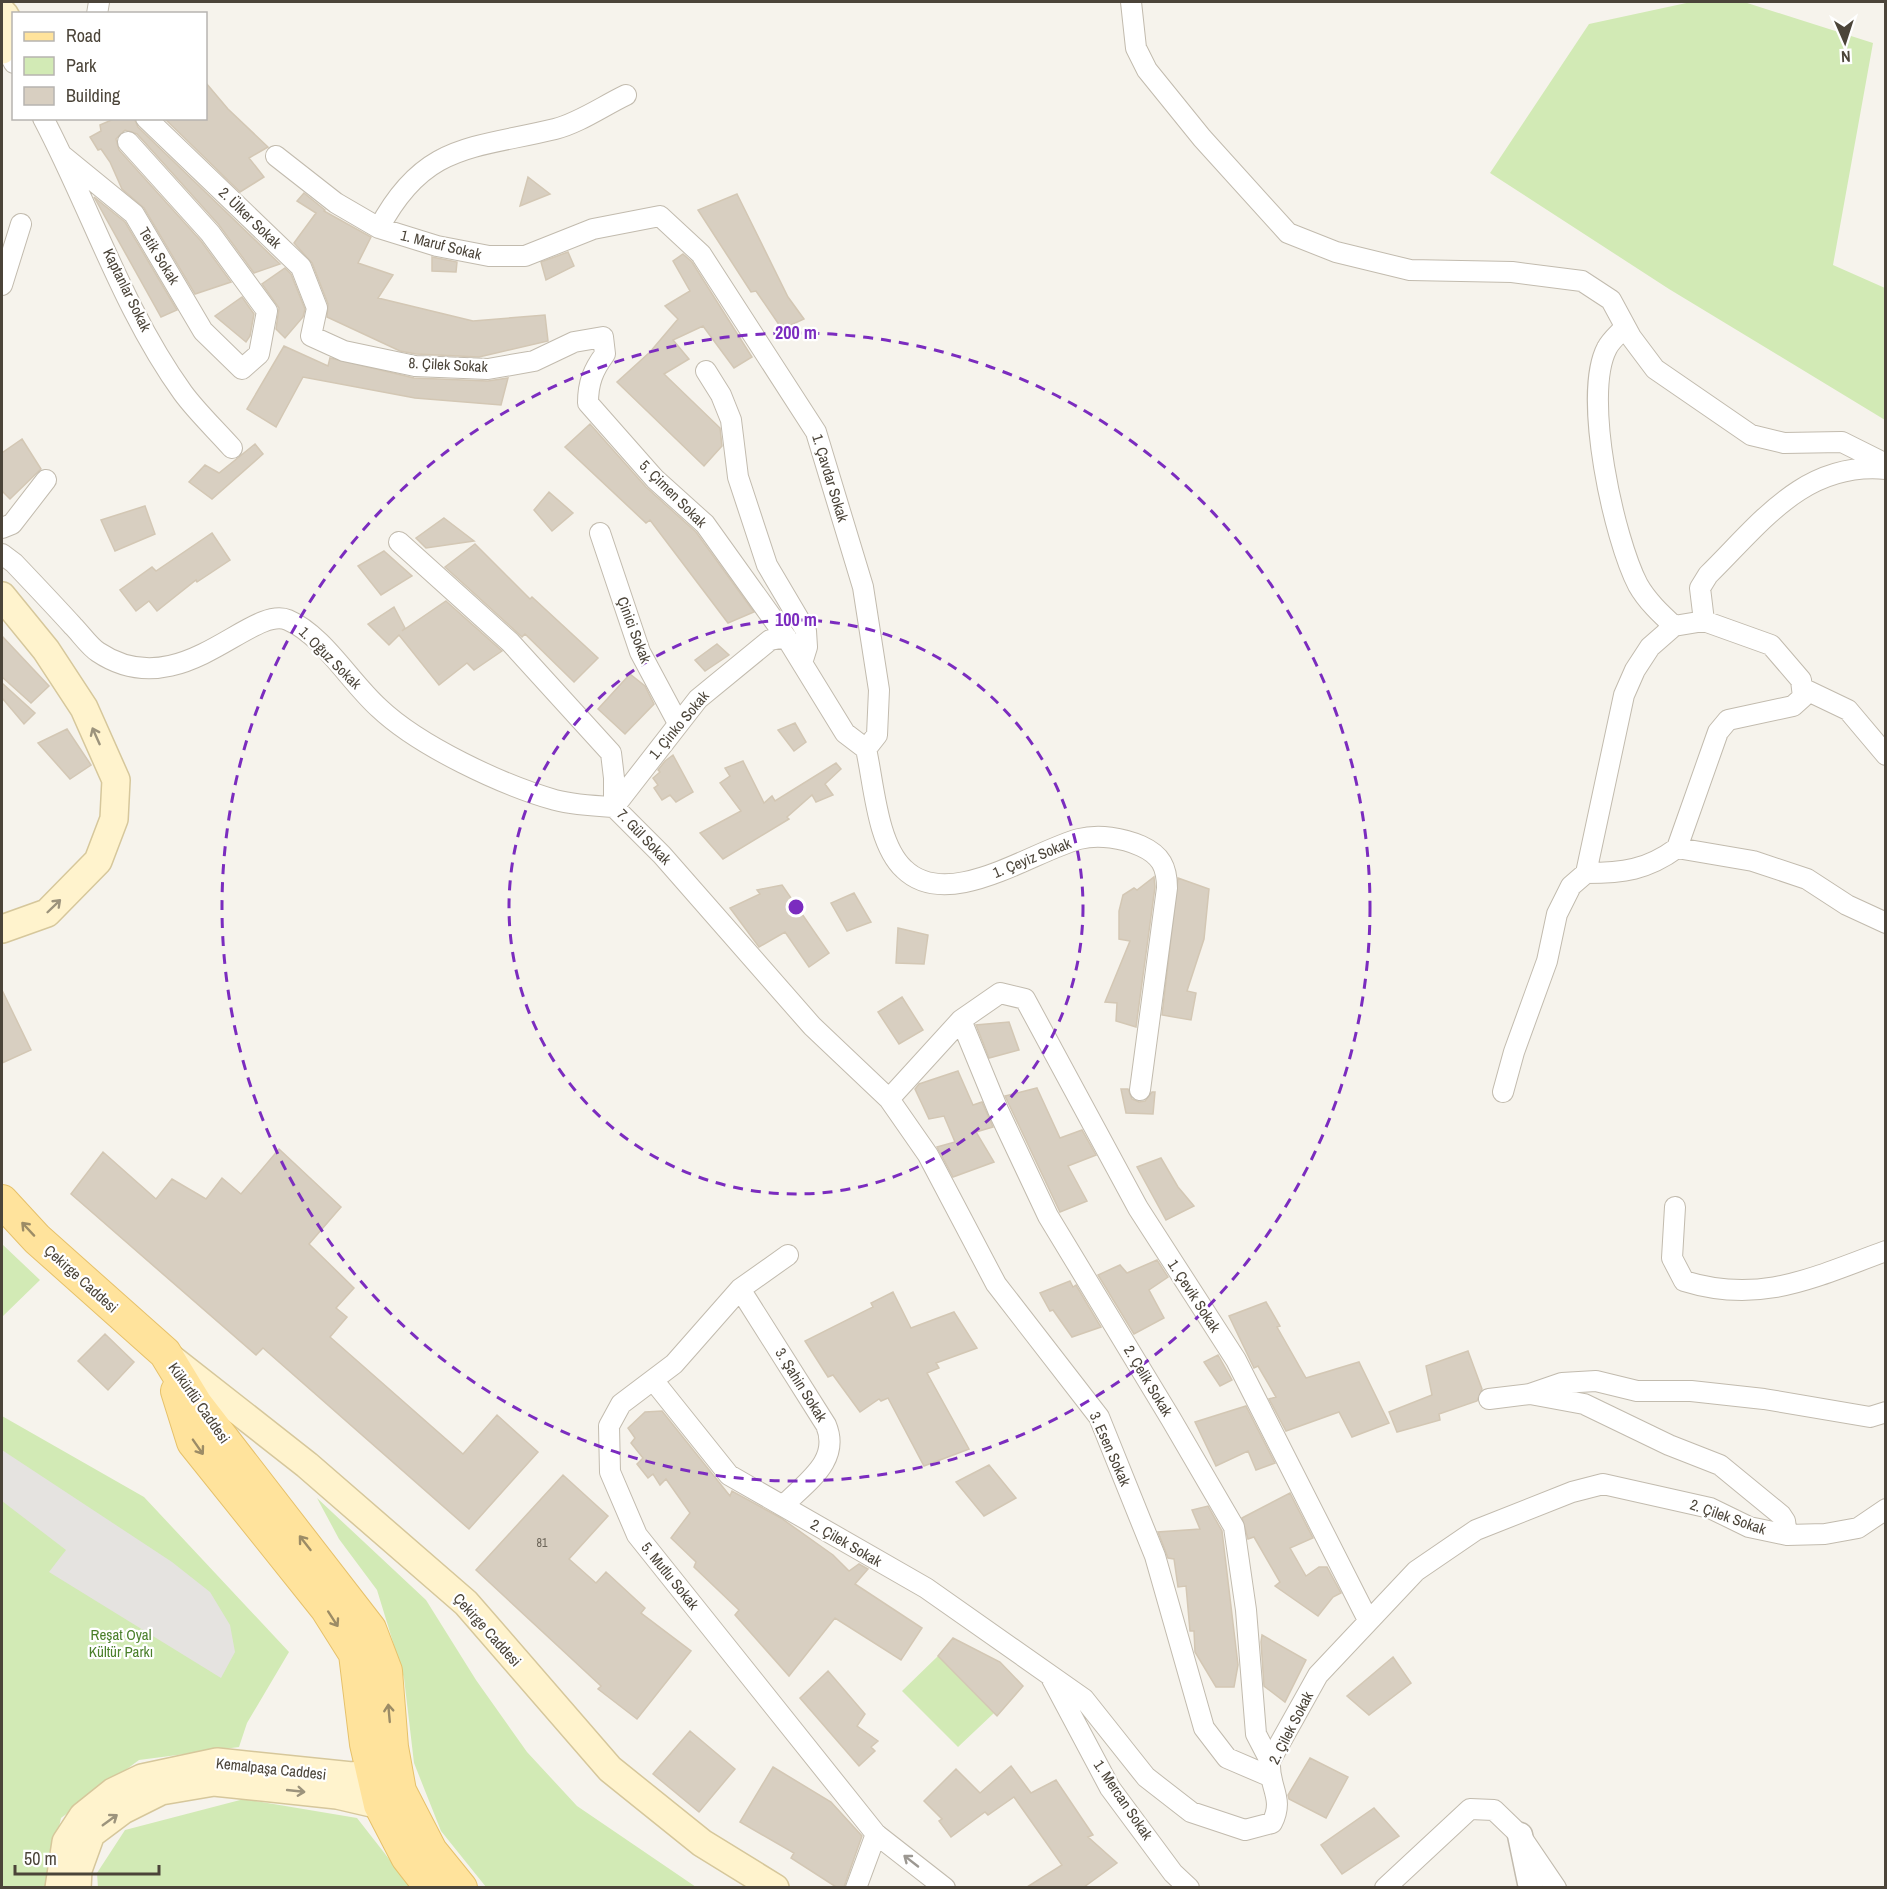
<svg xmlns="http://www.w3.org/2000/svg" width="1887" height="1889" font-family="'Archivo Narrow',sans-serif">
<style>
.green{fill:#d2eab5}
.parking{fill:#e5e3e0}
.building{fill:#d8cfc1;stroke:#d3c7b4;stroke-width:1.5}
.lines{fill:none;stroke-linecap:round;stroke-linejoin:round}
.minor-casing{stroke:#c2bbae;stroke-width:22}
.tertiary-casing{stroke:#c2bbae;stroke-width:27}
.secondary-casing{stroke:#d6c79b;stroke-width:30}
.primary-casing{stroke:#e6c16a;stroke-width:34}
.minor{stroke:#fff;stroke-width:20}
.tertiary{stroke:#fff;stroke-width:24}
.secondary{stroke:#fff3cd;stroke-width:27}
.primary{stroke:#ffe39c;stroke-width:32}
.oneway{stroke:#9c937c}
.oneway2{stroke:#9c8c66}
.oneway3{stroke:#9c9892}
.ring{fill:none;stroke:#7b2cbf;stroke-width:3;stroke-dasharray:10 8}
.labels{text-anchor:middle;stroke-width:4.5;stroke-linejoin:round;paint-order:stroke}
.number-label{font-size:12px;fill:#6e675b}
.street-label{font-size:15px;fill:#4b4439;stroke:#fff}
.park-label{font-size:15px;fill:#4a7f2a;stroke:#fff}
.centre{fill:#7b2cbf;stroke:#fff;stroke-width:3}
.ring-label{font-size:18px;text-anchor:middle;font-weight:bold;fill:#7b2cbf;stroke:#fff;stroke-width:4.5;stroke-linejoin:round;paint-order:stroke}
</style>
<rect width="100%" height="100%" fill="#f6f3ec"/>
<path class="green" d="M1691,2h53l129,41 -40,222 52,23v132l-216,-131 -179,-116 99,-149z
M2,1244l38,36 -38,37z
M2,1416l142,81 145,155 -42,71 -8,24 -100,13 -78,58 -15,69h-44z
M317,1498l109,102 50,80 51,72 50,54 119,81h-210l-45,-56 -27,-68 -10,-85 -27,-88 -38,-51z
M938,1656l56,57 -36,34 -56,-56z
M244,1799l113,19 54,69 -313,1 -1,-15 28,-43z"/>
<path class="parking" d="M2,1450l170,112 38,30 20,33 5,27 -14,26 -172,-106 17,-22 -64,-49z"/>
<path class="building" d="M206,83l22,26 40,38 -19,11 15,19 -24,15 -76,-74h42z
M116,118h18l4,9 142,137 -26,9 -35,-48 -82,-91 -12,-4 -9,9 3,11 82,91 30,41 -36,12 -51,-86 -22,-19 -12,-27 -9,-13 -3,1 -8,-13 11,-6 -1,-6z
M528,177l22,17 -30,12z
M304,193l21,17 -1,1 47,26 -13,26 35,12 -15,23 95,23 72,-6 3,26 -69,16 -63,-3 -16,-3 -73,-34 1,-13 -16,-41 -18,-20 22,-30 -19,-12z
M737,194l51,103 16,22 -22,10 -26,-38 -5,1 -53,-82z
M94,197l31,25 52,88 -16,7z
M568,252l6,14 -28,14 -5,-18z
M683,254l9,8 60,95 -18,11 -31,-42 -30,14 16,19 -25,15 56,54 2,18 -18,20 -87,-84 33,-30 28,-33 -13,-13 25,-15 -17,-30z
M432,257l25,5 -1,10 -24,-1z
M285,268l6,6 14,35 -2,8 -18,21 -9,-9 3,-21 -17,-24z
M242,297l12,17 -4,22 -4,6 -31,-26z
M284,346l44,20 2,-8 84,20 74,3 20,-3 -7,27 -86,-7 -112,-21 -27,50 -29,-18z
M590,424l56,63 50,45 58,80 -26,11 -78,-103 -4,3 -81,-76z
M22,439l19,30 -31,30 -8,-8v-38z
M255,444l8,10 -51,45 -23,-17 16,-17 14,8z
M549,492l24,21 -21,18 -18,-21z
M145,506l10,28 -40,17 -14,-31z
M444,518l30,23 -48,7 -10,-10z
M212,533l18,27 -33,22 -1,-2 -39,31 -8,-10 -13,10 -16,-21 32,-23 4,4z
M475,544l55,55 2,-2 66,61 -24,24 -49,-48 -3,3 -77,-70z
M384,551l28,25 -31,19 -23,-29z
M446,601l56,50 -28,19 -7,-7 -28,22 -40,-50 -10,10 -21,-21 26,-17 11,21 -3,3z
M2,636l47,50 -18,17 -29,-26z
M717,644l12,11 -24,16 -10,-11z
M630,674l15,12 9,18 -29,30 -27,-25z
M2,683l33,30 -11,11 -22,-26z
M795,723l11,19 -12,9 -16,-21z
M67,729l24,36 -21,14 -32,-36z
M673,755l20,37 -17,10 -6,-7 -8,5 -8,-12 4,-3 -5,-7 7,-6 -2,-2 7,-9z
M743,761l21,42 8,-7 3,5 61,-38 5,6 -16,15 8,11 -17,7 -4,-7 -25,22 2,2 -66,40 -23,-26 41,-22 -21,-28 10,-7 -5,-8z
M1154,877l1,10 -19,140 -20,-6 1,-18 -12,-1 25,-61 -11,-2v-28l4,-16 11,-7 3,2z
M1178,878l31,11 -5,50 -17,52 9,2 -5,27 -29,-5z
M782,885l47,68 -20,14 -24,-35 -26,15 -29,-39 30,-14 -3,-4z
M854,893l17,29 -24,9 -16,-28z
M898,928l30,7 -4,29 -28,-1z
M2,990l29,60 -29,13z
M902,997l21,33 -24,14 -21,-32z
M1009,1022l10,28 -30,8 -13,-33z
M958,1071l15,34 9,-3 11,25 -17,5 18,30 -41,15 -16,-30 18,-5 -11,-26 -15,3 -14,-30 4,-5z
M1037,1088l23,50 22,-8 14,25 -28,11 19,35 -27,11 -55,-116z
M1121,1089h7l4,10 7,3 6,-1 7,-9h3l-2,22 -27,-1z
M279,1149l62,58 -32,37 45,44 -18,20 11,9 -17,20 133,117 34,-39 41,37 -69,77 -206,-181 -7,7 -185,-161 32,-42 53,47 16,-20 34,20 16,-21 19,16z
M1161,1158l17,29 16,19 -28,14 -29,-53z
M1157,1260l11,17 -19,13 15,28 -30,16 -36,-59 22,-10 7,8z
M1070,1281l3,6 3,-2 25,42 -29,10 -19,-27 -3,1 -10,-18z
M893,1292l18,36 43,-16 23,36 -41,15 3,5 -12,5 42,76 -45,17 -36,-68 -7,3 -2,-2 -19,13 -27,-37 -5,2 -23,-36 68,-34 -2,-4z
M1266,1302l14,24 -3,1 29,51 53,-16 30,61 -37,14 -13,-25 -53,19 -17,-32 7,-2 -18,-31 -4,2 -25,-52z
M105,1334l29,28 -26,28 -30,-29z
M1468,1351l14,38 -5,12 -38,13 1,6 -43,12 -8,-20 43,-17 -6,-29z
M1218,1355l14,25 -12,6 -16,-24z
M1246,1406l29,57 -19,7 -8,-19 -32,15 -21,-44z
M662,1411l68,85 2,-5 49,27 52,37 16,16 10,-7 9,5 -13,15 67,44 -21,32 -66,-42 -46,58 -54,-61 4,-5 -45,-43 2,-5 -25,-24 19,-25 -24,-34 -6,6 -7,-11 -5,4 -11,-14 6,-6 -12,-15 4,-5 -7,-10 17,-16z
M989,1465l27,33 -32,18 -28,-34z
M563,1475l45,41 -39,43 27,24 10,-11 39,36 -4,5 50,38 -54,68 -39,-30 3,-3 -125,-116z
M1290,1493l23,45 -23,10 16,28 13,-9h8l14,26 -8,4 -15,19 -43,-30 5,-4 -26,-45 -6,2 -6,-21z
M1208,1506l14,25 16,134 -4,22h-18l-21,-35 -1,-21h-4l-4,-45 -8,1 -4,-28 -6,-1 -10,-26 42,-3 -8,-19z
M1262,1635l44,25 -21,42 -21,-16 -3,-44z
M953,1638l47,24 23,24 -26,30 -59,-60z
M1393,1657l18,26 -42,32 -22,-19z
M828,1671l37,43 -8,12 21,15 -7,6 4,4 -16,15 -59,-68z
M690,1731l45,38 -36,43 -46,-38z
M1310,1758l38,19 -22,41 -37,-19 -1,-4z
M1011,1766l20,27 25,-13 37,55 -5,2 29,26 -33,24h-57l35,-22 -48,-68 -26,18 -3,-3 -34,25 -12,-16 3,-2 -18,-18 32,-32 24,24z
M773,1767l58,35 31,34 -18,51h-8l-45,-29 3,-5 -54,-31z
M1374,1808l25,28 -57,38 -21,-29z"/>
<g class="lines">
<defs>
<path id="minor" d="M1131,2l5,46 11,22 55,68 86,95 48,19 74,18 102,2 70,9 29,19 20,37 24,32 96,66 33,8 58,-1 44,22
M97,14l2,-12
M5,46l9,17
M43,118c48,91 80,192 140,275 14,19 33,37 49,55
M146,118l155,149 16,41 -6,28 33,15 71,15 73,3 46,-8 40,-19 29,-5 2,17c-12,16 -17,29 -17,49l67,76 50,45 81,113 59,96 21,16
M63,156l71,58 69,117 39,38 17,-15 8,-43 -57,-78 -82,-91
M276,156l60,47 43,25 58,18 52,10h36l68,-27 67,-13 41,38 115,178 47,155 16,103 -2,45 -11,14
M379,228c45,-85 93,-79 176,-99 24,-6 48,-23 71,-34
M2,285l19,-61
M1625,327c-5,6 -14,13 -18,21 -25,47 7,191 31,237 9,16 23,29 36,41
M706,371l15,24 10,25 7,57 29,88 39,66 1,16 -5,16
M2,528l10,-4 34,-44
M600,533l40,119 38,71
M399,542l111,100 101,111 3,25v29l48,48 150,171 77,73 39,56 68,129 103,133 56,139 49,172 23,30 42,18
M2,554l12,9c20,21 40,42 59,63 8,8 16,20 25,26 82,55 152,-48 190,-32 35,15 62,62 91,88 40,38 123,77 176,92 19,5 40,6 59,7l84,-108 72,-59 16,-3
M1704,621l-4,-33 8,-13c52,-51 96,-114 178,-106
M1802,688l46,22 38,45
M866,749c8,35 11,95 38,120 44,43 127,-17 175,-30 20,-5 44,-1 62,7 20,9 26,21 26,42l-27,202
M1586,873c37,0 61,-3 91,-25l76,13 54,18 40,26 39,18
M961,1020l37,90 50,106 123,203 63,108 12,83 10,124 14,27
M1503,1092l11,-40 33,-91 10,-47 14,-28 15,-13 38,-178 11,-25 15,-23 24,-21 30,-5 67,24 30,35 2,17 -10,9 -65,14 -10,12 -41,116
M889,1099l72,-79 39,-27 25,6 113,209 98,152 132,260
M1675,1207l-3,51 12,23c77,24 130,-4 202,-30
M788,1255l-48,34 -66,75 -53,40 -12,22 1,46 27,63 239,299 69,54
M740,1289l86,136c15,36 -20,57 -43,81
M653,1380l76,95 197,113 158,111 62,78 45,35 54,18 27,-7c13,-25 -4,-36 -2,-62l48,-86 98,-104 60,-41 96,-38 31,-8 107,24 39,19 38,8 38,-1 33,-6 28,-19
M1530,1394l32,-11 34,-2 41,10h54l73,8 106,18 16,-5
M1489,1399l41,-5 54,10 85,41 51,20 61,50 4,6 2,14
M1052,1679l58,109 63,85 16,15
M856,1888l20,-54
M1385,1888l85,-79 24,1 26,25 36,53"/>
<path id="tertiary" d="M1520,1835l11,53"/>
<path id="secondary" d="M2,12c10,9 8,28 0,38
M2,596l44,54 38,58 32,72 -2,39 -16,42 -51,52 -45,16
M172,1359l135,106 159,138 144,166 92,74 73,45
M59,1888l7,-46 17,-26 30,-24 29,-14 75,-16 135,14c14,-2 27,-3 34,-17
M77,1888l1,-18 13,-36 32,-24 38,-19 53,-9 123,13 43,10 18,8"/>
<path id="primary" d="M2,1201l35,38 128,114 31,51 174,225 16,42 6,76 8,44 31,60 30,37
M177,1391l16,51 133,166 29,46 11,90 14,61 27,52 24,31"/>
</defs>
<use href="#minor" class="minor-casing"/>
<use href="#tertiary" class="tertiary-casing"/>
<use href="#secondary" class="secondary-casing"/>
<use href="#primary" class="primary-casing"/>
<use href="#minor" class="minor"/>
<use href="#tertiary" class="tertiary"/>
<use href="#secondary" class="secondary"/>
<use href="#primary" class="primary"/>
</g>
<defs><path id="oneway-shaft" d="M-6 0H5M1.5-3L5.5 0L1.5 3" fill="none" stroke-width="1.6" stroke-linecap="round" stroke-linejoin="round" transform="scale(1.5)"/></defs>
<g class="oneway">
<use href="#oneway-shaft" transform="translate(96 736) rotate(-114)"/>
<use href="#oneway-shaft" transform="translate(54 906) rotate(-44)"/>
<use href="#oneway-shaft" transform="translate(296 1791) rotate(6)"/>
<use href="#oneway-shaft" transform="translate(110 1820) rotate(-36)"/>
</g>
<g class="oneway2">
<use href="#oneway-shaft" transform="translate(28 1229) rotate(-133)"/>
<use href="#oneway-shaft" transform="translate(198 1447) rotate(55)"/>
<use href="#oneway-shaft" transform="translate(305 1543) rotate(-128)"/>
<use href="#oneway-shaft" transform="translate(333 1619) rotate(57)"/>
<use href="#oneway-shaft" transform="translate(389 1713) rotate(-95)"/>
</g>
<use class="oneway3" href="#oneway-shaft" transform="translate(911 1861) rotate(-142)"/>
<g class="ring">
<circle cx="796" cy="907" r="287"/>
<circle cx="796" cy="907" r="574"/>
</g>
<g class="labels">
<g class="number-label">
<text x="542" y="1547">81</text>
</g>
<g class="street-label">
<text transform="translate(250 218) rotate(44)" y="5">2. Ülker Sokak</text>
<text transform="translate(441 245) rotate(14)" y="5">1. Maruf Sokak</text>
<text transform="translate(159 256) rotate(59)" y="5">Tetik Sokak</text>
<text transform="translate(127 290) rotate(64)" y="5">Kaptanlar Sokak</text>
<text transform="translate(448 365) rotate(3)" y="5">8. Çilek Sokak</text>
<text transform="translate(830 478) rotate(73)" y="5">1. Çavdar Sokak</text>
<text transform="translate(673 494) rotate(45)" y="5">5. Çimen Sokak</text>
<text transform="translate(634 630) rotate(69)" y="5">Çinici Sokak</text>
<text transform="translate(330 658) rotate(45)" y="5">1. Oğuz Sokak</text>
<text transform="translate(679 725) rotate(-50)" y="5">1. Çinko Sokak</text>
<text transform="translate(644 837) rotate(46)" y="5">7. Gül Sokak</text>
<text transform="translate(1032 858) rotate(-22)" y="5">1. Çeyiz Sokak</text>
<text transform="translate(81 1279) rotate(42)" y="5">Çekirge Caddesi</text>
<text transform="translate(1194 1296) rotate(57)" y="5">1. Çevik Sokak</text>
<text transform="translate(1148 1381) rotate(59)" y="5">2. Çelik Sokak</text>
<text transform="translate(801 1385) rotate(58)" y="5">3. Şahin Sokak</text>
<text transform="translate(199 1403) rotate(55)" y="5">Kükürtlü Caddesi</text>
<text transform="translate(1110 1449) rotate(66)" y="5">3. Esen Sokak</text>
<text transform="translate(1728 1517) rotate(19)" y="5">2. Çilek Sokak</text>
<text transform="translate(846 1543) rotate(30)" y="5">2. Çilek Sokak</text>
<text transform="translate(670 1576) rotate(51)" y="5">5. Mutlu Sokak</text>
<text transform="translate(487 1630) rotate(48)" y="5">Çekirge Caddesi</text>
<text transform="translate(1291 1728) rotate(-63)" y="5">2. Çilek Sokak</text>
<text transform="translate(271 1769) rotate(6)" y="5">Kemalpaşa Caddesi</text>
<text transform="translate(1123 1800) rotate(56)" y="5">1. Mercan Sokak</text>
</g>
<g class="park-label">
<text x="121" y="1640">Reşat Oyal<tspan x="121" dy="17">Kültür Parkı</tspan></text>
</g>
</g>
<circle cx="796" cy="907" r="9" class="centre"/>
<g class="ring-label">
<text x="796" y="339">200 m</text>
<text x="796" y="626">100 m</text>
</g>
<rect width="1887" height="1889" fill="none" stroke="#4b4439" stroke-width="6"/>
<rect x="12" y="12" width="195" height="108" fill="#ffffff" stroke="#b7b4b0" stroke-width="1.5"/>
<rect x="24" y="32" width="30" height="9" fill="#ffe39c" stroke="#b7b4b0" stroke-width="1.5"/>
<text x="66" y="42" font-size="18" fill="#4b4439">Road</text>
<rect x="24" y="57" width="30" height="18" fill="#d2eab5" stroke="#b7b4b0" stroke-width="1.5"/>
<text x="66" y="72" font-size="18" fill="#4b4439">Park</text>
<rect x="24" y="87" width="30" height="18" fill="#d8cfc1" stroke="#b7b4b0" stroke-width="1.5"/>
<text x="66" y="102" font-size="18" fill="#4b4439">Building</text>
<g transform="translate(1845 42) rotate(177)" stroke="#ffffff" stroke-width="4.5" paint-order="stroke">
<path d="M0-4.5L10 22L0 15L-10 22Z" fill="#4b4439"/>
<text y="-9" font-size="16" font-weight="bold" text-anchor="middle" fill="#4b4439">N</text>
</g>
<path d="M15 1865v9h144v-9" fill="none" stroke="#4b4439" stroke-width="3"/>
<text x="24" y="1865" font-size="18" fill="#4b4439" stroke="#ffffff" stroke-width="4.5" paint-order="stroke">50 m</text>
</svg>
